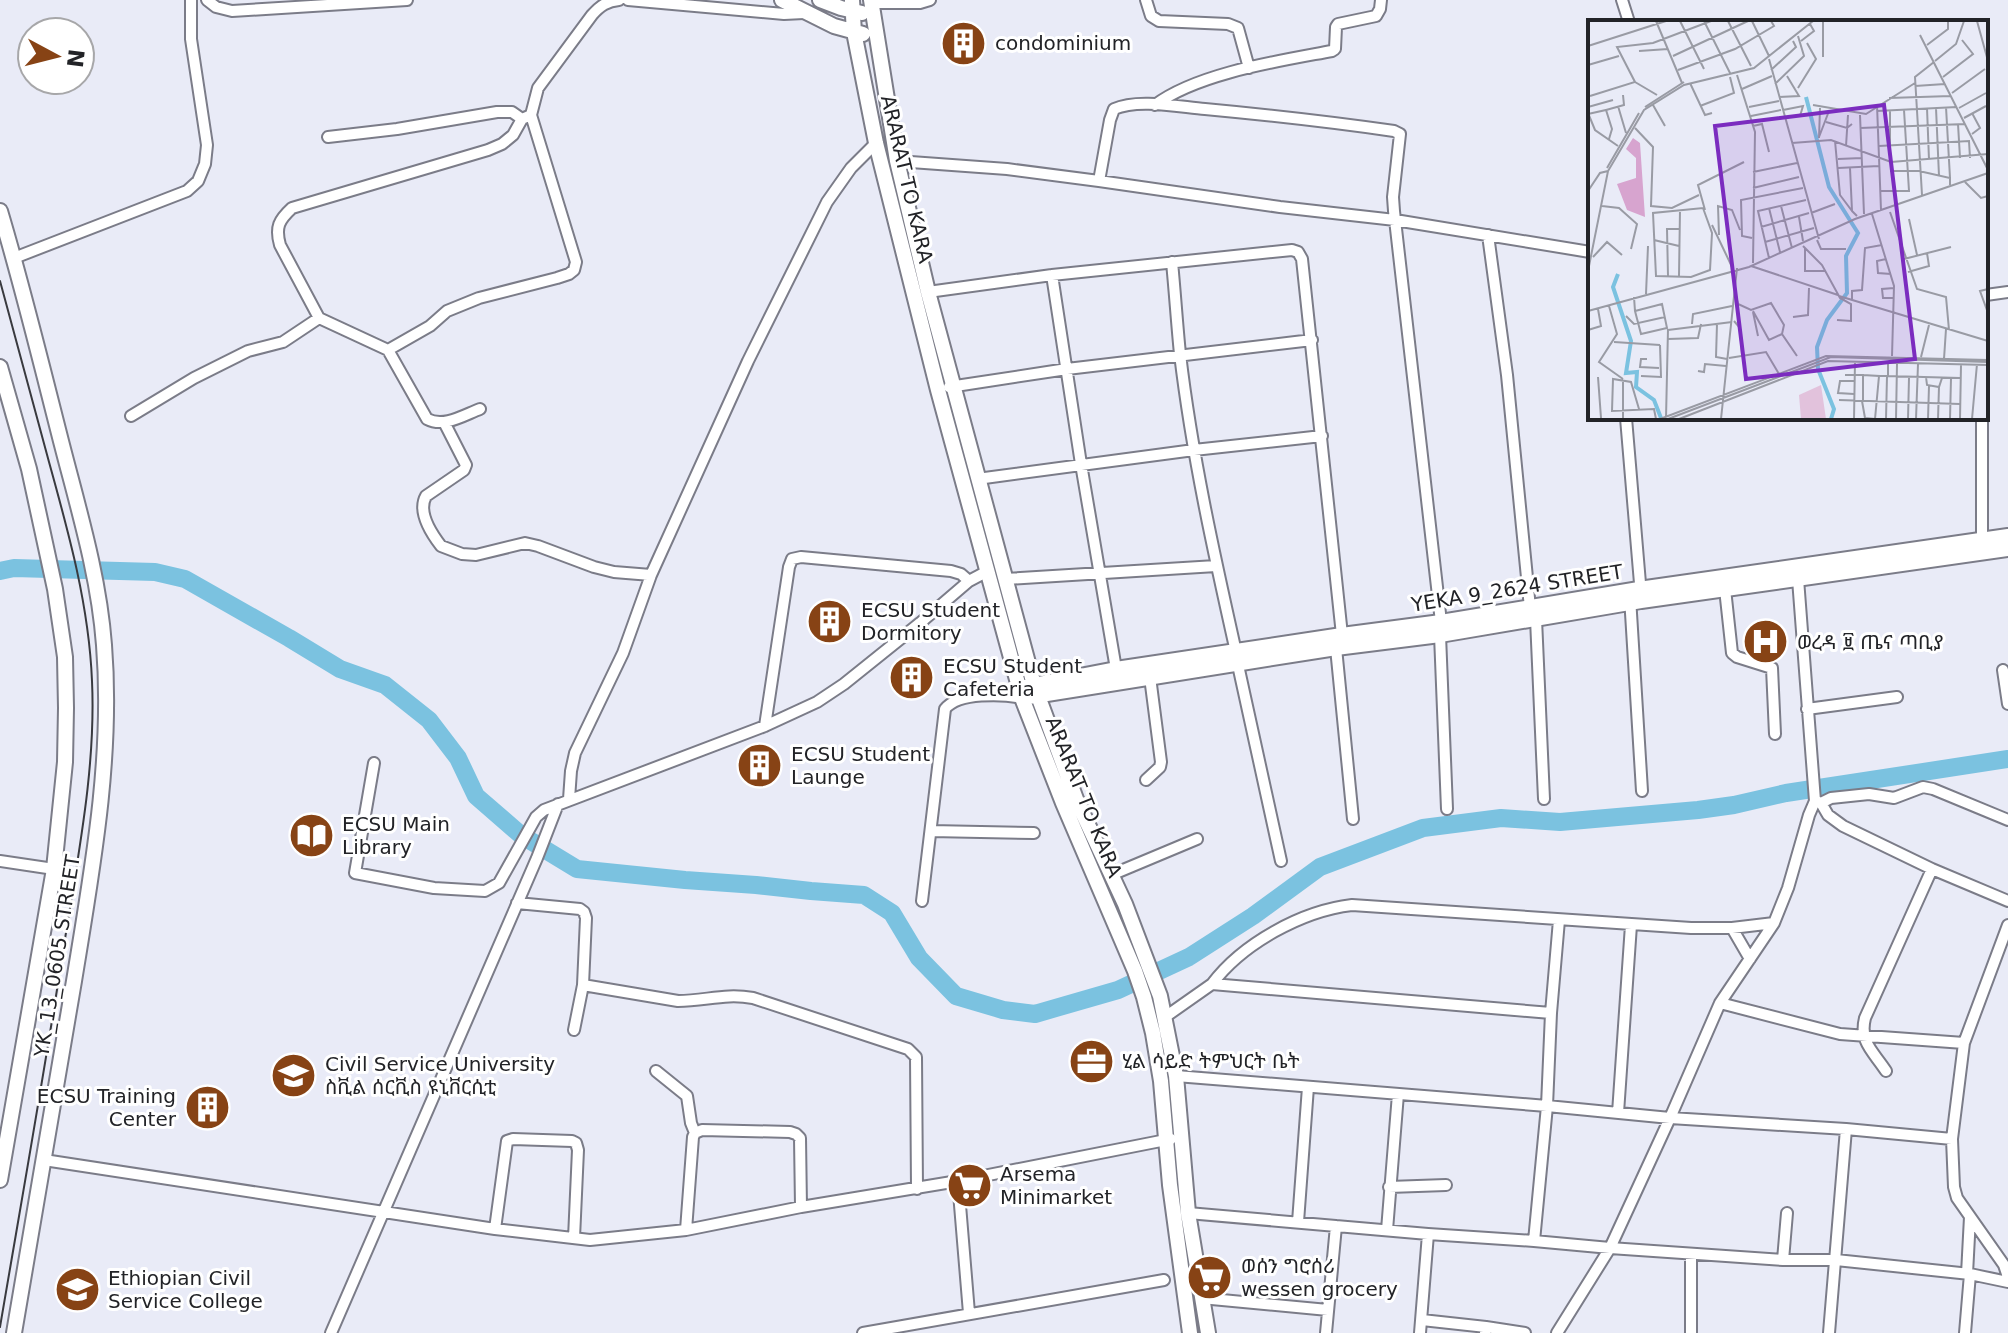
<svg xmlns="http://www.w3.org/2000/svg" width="2008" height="1333" font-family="'DejaVu Sans','Noto Sans Ethiopic',sans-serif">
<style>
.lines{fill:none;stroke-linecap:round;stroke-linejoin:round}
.river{stroke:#7bc2e0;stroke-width:18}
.minor-casing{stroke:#7b7c88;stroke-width:14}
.major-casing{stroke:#7b7c88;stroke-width:18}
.minor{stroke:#fff;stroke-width:10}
.major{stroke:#fff;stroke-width:14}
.tram{stroke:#393a3f;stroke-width:2}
.labels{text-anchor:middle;stroke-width:6;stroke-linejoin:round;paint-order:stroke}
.poi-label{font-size:20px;fill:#222327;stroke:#fff;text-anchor:start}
.street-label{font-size:20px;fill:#222327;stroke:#fff}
.inset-river{fill:none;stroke:#7bc2e0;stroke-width:4}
.inset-road{fill:none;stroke:#999ba4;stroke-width:2}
.view{fill:#7b2cbf;fill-opacity:0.15;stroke:#7b2cbf;stroke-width:4}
.inset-edge{fill:none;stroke:#222327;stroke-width:4}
</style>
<rect width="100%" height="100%" fill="#e9ebf7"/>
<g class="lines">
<path class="river" d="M0,571l14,-3 141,4 30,7 104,59 51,31 45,16 44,35 29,38 18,38 45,39 56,34 108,11 71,5 55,6 53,4 28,18 27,45 37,38 47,14 32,4 83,-24 71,-33 64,-41 67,-49 103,-39 78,-10 59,4 138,-12 36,-5 52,-12 222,-34"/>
<defs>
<path id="minor" d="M207,0l9,7 16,4 175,-11
M628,0l156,14 20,-1
M1146,0l5,16 8,5 69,3 10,4 11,40
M1622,0l7,22
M871,3h49l10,-3
M1155,105c43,-32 124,-44 177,-54l3,-2 1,-22 2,-3 38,-8 4,-7 1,-9
M328,137l69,-8 100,-17h15l10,7
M897,161l110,8 92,12 181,26 115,13 195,32
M1099,181l11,-61 4,-11c24,-11 66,-2 91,0 64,6 126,13 189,22l6,3 -7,63 1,14 47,411
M1488,235l19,140 23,233
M14,258l173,-67 11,-10 7,-17 2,-19 -16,-106v-39
M1172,262c3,31 5,62 8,92 12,101 34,200 56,298
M1052,275l29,189 35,205
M928,292l124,-17 240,-25 6,2 4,7 40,376
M1986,295l22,-3
M319,318l-39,-73c-5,-18 -1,-25 12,-37l196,-58 14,-6 11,-9 9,-16 9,-4
M388,350l39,69c17,9 37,-4 53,-10
M949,387l118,-18 245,-29
M131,416l63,-38 54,-27 35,-9 36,-24 69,32 42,-24 17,-15 32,-13 78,-20 12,-4 5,-4 2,-8 -45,-147 7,-27 54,-73c8,-9 15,-14 27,-15
M1626,418l15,177
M1982,418v122
M444,422l22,43 -2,5 -38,26c-9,16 5,37 15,50l21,8 14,1 49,-12 13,3 56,21 20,5 37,3
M977,479l217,-29 128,-14
M1006,579l210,-13
M1725,589l7,64 5,4 35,11 3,66
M1630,597l12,194
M1536,619l8,180
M1440,635l7,174
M1336,648l17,171
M1238,665l43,196
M2003,670l5,34
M1807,709l90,-12
M765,726l24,-159 3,-8 9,-2 150,14 10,3 8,7
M374,763l-19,110 79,15 51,3 14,-8 37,-66 8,-7 221,-84 52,-24 27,-18 76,-61 49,-42 17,-9
M1146,780l14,-13 1,-5 -11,-85
M569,799l2,-28 4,-18 48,-100 28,-78 97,-214 79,-159 24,-34 25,-25
M1816,801l5,2 10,-5 38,-4 25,4 29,-11 10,2 75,31
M1821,803l7,12 15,11 89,43 76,32
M931,831l103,2
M0,861l54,8
M1111,875l86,-36
M922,901l23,-192c13,-17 58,-15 77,-11
M517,903l63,6 4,3 2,6 -3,67 95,16c28,0 46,-8 75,-3l155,51 8,8 1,132
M2008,925l-44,118 -12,96 2,48 3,11 47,67 4,12
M1732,928l18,31
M1212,984c30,-40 89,-73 140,-79l339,23h41l42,-5
M1720,1003l120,31 124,9
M1165,1017l47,-33 339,29
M574,1030l9,-45
M656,1071l31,25 4,27 4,10
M1886,1071c-13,-20 -27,-29 -21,-53l67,-149
M1176,1076l371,30 123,12 176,11 106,10
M1618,1113l13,-188
M44,1160l451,69 95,11 96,-10 115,-23 157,-26 213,-42
M958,1181l11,132
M1389,1187l57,-2
M1188,1213l240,21 106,7 76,7 173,12h53l134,14 38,8
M1298,1222l10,-135
M495,1229l12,-88 6,-2 59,2 4,2 2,7 -4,88
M686,1230l7,-93 2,-4 7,-3 88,2 6,2 4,4 1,69
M1387,1230l11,-136
M1534,1241l13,-135 4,-93 8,-93
M1783,1260l4,-47
M1967,1274l3,-57
M1201,1298l127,12
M1422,1320l64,7
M331,1333l206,-475 21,-54
M863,1333l301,-53
M1326,1333l10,-107
M1420,1333l8,-99
M1485,1333l1,-6 39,6
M1557,1333l53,-85 60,-130 50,-115 54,-80 14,-35 21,-73 6,-14 -17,-222
M1691,1333v-79
M1829,1333l17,-204
M1965,1333l5,-59"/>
<path id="major" d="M782,0l52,26 29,8
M820,0l21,8 21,5
M852,0l2,32 22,111 62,247 84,308 41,105 72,168 9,26 9,36 8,48 9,104 20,148
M871,0l26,161 31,131 106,393 42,114 49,105 35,92 16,80 12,137 20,120
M0,211c23,77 42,156 62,234 17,66 37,132 42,200 9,113 -12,226 -30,336 -20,118 -40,235 -60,352
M0,367l29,102 26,120 10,68 1,51 -1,54 -11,107 -54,311
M1028,686l88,-17 226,-34 99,-13 198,-33 369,-53
M1028,697l308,-49 104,-13 201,-34 367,-52"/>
</defs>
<use href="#minor" class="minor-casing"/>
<use href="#major" class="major-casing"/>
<use href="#minor" class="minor"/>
<use href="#major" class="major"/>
<path class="tram" d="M0,281c16,60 33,120 49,181 20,72 40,144 43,219 4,86 -14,174 -27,258 -20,130 -43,259 -65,388"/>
</g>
<defs>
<symbol id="building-disc" viewBox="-11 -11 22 22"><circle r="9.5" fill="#874315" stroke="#fff"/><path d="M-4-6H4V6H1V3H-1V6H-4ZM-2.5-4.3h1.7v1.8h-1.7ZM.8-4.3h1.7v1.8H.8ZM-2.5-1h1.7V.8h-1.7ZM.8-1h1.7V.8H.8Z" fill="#fff"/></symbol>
<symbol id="hospital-disc" viewBox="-11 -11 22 22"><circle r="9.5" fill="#874315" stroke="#fff"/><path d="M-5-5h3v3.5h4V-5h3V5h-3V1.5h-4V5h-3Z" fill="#fff"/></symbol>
<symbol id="library-disc" viewBox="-11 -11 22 22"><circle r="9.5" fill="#874315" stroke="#fff"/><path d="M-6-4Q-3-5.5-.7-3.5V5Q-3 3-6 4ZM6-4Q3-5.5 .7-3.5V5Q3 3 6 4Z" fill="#fff"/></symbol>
<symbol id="office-disc" viewBox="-11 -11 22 22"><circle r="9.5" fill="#874315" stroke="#fff"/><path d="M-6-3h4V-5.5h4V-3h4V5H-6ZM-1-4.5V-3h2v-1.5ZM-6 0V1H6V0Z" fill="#fff"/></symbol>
<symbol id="school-disc" viewBox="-11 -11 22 22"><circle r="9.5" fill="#874315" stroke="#fff"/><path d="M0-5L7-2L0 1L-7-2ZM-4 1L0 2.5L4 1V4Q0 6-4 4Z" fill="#fff"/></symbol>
<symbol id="supermarket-disc" viewBox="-11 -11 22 22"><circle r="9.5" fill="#874315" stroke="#fff"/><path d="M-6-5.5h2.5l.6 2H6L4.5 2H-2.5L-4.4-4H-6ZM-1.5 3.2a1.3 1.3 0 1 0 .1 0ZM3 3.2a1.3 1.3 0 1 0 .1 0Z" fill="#fff"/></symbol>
<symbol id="university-disc" viewBox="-11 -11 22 22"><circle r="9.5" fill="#874315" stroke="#fff"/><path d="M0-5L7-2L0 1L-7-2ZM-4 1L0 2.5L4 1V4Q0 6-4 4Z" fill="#fff"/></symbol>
</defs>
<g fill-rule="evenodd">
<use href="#building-disc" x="938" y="18" width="51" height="51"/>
<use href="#building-disc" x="804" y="596" width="51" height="51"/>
<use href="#hospital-disc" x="1740" y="616" width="51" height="51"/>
<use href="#building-disc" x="886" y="652" width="51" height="51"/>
<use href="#building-disc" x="734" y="740" width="51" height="51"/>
<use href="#library-disc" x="286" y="810" width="51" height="51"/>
<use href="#office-disc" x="1066" y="1036" width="51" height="51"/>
<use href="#school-disc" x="268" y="1050" width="51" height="51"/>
<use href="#building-disc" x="182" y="1082" width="51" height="51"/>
<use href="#supermarket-disc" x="944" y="1160" width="51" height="51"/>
<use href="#supermarket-disc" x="1184" y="1252" width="51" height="51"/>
<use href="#university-disc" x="52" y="1264" width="51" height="51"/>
</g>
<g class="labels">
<g class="poi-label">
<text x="995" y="50">condominium</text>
<text x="861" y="617">ECSU Student<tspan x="861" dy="23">Dormitory</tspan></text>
<text x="1797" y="649">ወረዳ ፱ ጤና ጣቢያ</text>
<text x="943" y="673">ECSU Student<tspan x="943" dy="23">Cafeteria</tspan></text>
<text x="791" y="761">ECSU Student<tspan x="791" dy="23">Launge</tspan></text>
<text x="342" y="831">ECSU Main<tspan x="342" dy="23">Library</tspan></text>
<text x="1122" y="1068">ሂል ሳይድ ትምህርት ቤት</text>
<text x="325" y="1071">Civil Service University<tspan x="325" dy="23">ስቪል ሰርቪስ ዩኒቨርሲቲ</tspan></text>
<text x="176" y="1103" text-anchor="end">ECSU Training<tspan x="176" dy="23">Center</tspan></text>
<text x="1000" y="1181">Arsema<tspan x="1000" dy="23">Minimarket</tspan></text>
<text x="1241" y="1273">ወሰን ግሮሰሪ<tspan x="1241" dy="23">wessen grocery</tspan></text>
<text x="108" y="1285">Ethiopian Civil<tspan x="108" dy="23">Service College</tspan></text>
</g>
<g class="street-label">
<text transform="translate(907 179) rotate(77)" y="7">ARARAT TO KARA</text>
<text transform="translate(1517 588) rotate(-9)" y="7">YEKA 9_2624 STREET</text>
<text transform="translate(1084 797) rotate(68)" y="7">ARARAT TO KARA</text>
<text transform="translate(57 956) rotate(-81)" y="7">YK_13_0605 STREET</text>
</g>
</g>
<g transform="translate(1588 20)">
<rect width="400" height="400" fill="#e9ebf7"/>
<path d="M233,365l5,34h-25l-2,-24z" fill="#e2c2dc"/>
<path d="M45,118l7,5 5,74 -18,-7 -10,-26 19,-6v-20l-10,-9z" fill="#d7a4cf"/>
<path class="inset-river" d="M218,77l23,90 29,46 -12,23 1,37 -20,27 -10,27 1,22 16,40 -3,10M30,254l-5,13 18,54 -5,32 11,-1 -1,15 18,13 7,18"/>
<path class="inset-road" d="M68,1l26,62M92,1l24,48M116,1l26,52M140,1l23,45M164,1l17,35M235,1v36M389,1l11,40M332,15l68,135M213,21l13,-10 -4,-7M339,25l21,-16v-8M0,26l78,-25M51,31l29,-2M85,36l75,-35M181,39l50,180M347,41l21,-17 8,-23M0,45l31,-9M400,48v49M90,50l57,-21 39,-23 -3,-5M183,50l25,-23 -3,-6M149,55l18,57 -2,131M355,57l30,-23 -11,-14M47,62l22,13M102,63l15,32 7,-2M187,64l29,-28 -6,-20M327,66l30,-2M210,68l18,-29 -9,-16M154,69l30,-13M364,73l33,-24M2,76l45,-14 -18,-35 36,-4 58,-22M191,77l20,-1 -12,-20M301,78l62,-2M65,85l12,21M225,85l53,9 49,-31M289,85l4,105M30,86l8,27M112,86l34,-13 -4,-16M0,87l25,-7M57,87l39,-25M161,87l30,-6M358,87l4,71M339,88l2,52M348,88l3,68M371,88l27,-15M18,90l18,-5 -1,-10M195,90l20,-4 -3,10M289,91l80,-4M0,93l7,17 23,16M384,93l8,15 -8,6M0,94l18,-4 6,19 -3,10M272,95l4,99M163,96l30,-6M376,98l22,-12M238,102l21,6 5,-4M370,104l2,34M165,106l9,-2 7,28M47,108l18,19 -2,59 21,2 27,-13M272,108l105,-4M231,117l10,-26M231,118l1,-30M247,121l5,54 12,16M204,123l39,-3 60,22 97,-8M258,126l2,-31M291,126l90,-5 1,17M250,139l24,-1M302,141v-51M303,142v9h28l31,7v7M19,148l32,-55M250,148l41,-2M262,148l2,43 5,5M165,152l44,-9M377,162l16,16 7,-2M165,168l46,-11M0,171l12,-18 8,-2M292,171h29l-5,-81M334,175l-7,-118 19,-15M14,186l17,2 18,16 -6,25M193,186l11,42M115,188l9,25 -2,37 -19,7 -35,-1 -3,-63zM181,188l11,44M117,190l-7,-25 46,-23M302,192l27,77 29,8 3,33M223,193l24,-9M284,194l22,72 -2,70M211,197l4,24M321,199l8,36M124,205l21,44M173,207l48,-14M131,215l-1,-29 14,4 8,20M164,218l-10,-2 -1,-36 62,-12M66,220l25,6M229,220l4,9h25M177,222l49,-14M215,226l19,19 18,33 11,6v17l-14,-1M217,228v23h21M5,237l14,-15 15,13M181,238l-11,-47 48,-11M298,239l-9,2 1,12 13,1M316,239l47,-12M163,246l87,29M0,251l20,-100 36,-61 40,-25 70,-17 59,-47M320,252l21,-6 -2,-13M80,256l-1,-47h13M91,256l1,-66M306,268l-12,1 1,9h11M400,269l-8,2 8,22M58,274l2,-48M148,276l2,8 13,6 20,-7 13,22 -2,9 15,22M251,276l149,45M46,277l1,14 6,23 26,-6 -5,-24 -27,7M264,279v-8l10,-1 3,-42 17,-3M21,286l8,28 -18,28 24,17M0,291l161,-44 106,-48 133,-46M165,291l16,29 13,-6M165,292l5,24M38,296l8,8 31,-7M205,297l15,-2 1,-27M146,301l6,7 2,27M104,304l1,-10 39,-8M129,304l-1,33 11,2M0,310l13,-4 -3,-17M80,310l64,-8M80,319l30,-1 3,-14M26,322l46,3M333,337l8,-32M141,338l37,-6 13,22M59,339h-6l-1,8 19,1M356,339l2,-30M300,343v13l72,2M110,351l6,1 1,-8 21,2M257,355h18v26M53,356l20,1 -1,-32M291,356h8l-1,43M10,357l3,41M338,357l1,8 12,2 3,-9M35,362v37M266,374l-16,-1 2,-12h15M251,380l121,4M274,381l3,17 10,1 4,-43 -16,-1M51,389l-8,-27 -18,-3 -1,32 42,-2 2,10M78,398l2,-89M72,399l166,-63 162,4M80,399l163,-62 157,5M91,399l149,-58 160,4M133,399l16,-151M266,399l1,-58M308,399l1,-55M320,399l1,-41M328,399l2,-55M340,399l1,-33M350,399l1,-32M362,399l1,-41M372,399l1,-54M384,399l5,-55"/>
<path class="view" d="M296,85l31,254 -169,20 -31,-253z"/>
<rect width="400" height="400" class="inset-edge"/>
</g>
<g transform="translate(56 56) rotate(97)"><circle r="38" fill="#ffffff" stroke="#a7a7a9" stroke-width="2"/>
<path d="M0-6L14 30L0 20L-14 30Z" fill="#874315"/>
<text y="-12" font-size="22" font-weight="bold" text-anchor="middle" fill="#222327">N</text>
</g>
</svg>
